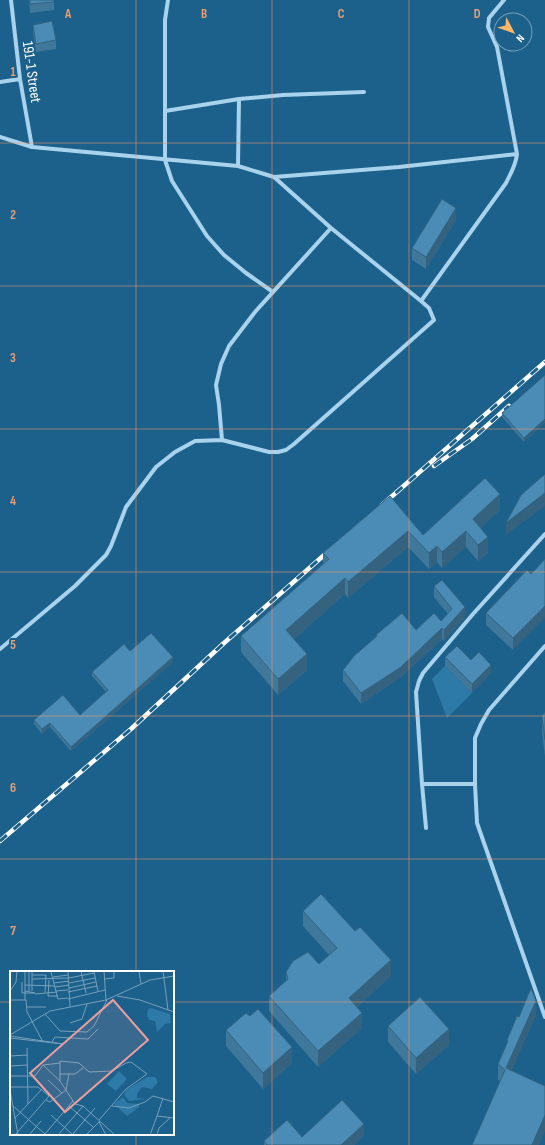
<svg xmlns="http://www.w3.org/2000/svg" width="545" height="1145" font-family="'Sofia Sans Condensed',sans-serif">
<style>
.green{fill:#2d79a7}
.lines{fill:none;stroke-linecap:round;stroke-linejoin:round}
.street{stroke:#a9d3ed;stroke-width:4}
.rail-casing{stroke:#fff;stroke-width:4.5}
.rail{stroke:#1c608c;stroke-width:3;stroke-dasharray:9;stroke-linecap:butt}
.wall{fill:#40789c}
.shaded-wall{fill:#34627f}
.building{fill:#4a8cb5;stroke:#34627f}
.grid{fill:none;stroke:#f19b6d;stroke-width:1;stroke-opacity:0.55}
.labels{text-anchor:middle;stroke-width:4;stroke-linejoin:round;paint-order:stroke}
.street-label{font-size:15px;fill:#fff;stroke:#1c608c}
.inset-road{fill:none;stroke:#77a0ba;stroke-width:1}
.view{fill:#ed9e9e;fill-opacity:0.15;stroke:#ed9e9e;stroke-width:2}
.inset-edge{fill:none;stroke:#fff;stroke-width:2}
.grid-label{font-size:13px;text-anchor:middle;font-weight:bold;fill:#f19b6d;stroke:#1c608c;stroke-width:4;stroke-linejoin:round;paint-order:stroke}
</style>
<rect width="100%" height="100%" fill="#1c608c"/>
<path class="green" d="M445,666l27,27 -25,25 -15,-39z"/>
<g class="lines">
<path class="street" d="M11,0l9,79 12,68
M168,0l-3,20v140l7,21 35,55 17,19 22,18 27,19
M0,82l20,-3
M165,111l74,-12 44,-4 81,-3
M0,137l32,10 206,19 36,11 125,-10 118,-13 -20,-107 -9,-20 1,-9 15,-18
M238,166l1,-67
M274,177l57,51 90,73 85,-118c5,-10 10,-18 11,-29
M222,440l-3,-35 -3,-20 5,-21 8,-18 26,-34 76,-84
M545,646l-56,64 -8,14 -6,14v46l2,39 68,194
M0,649l75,-63 31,-31 5,-9 15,-39 30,-40 19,-15 20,-11 27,-1 47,12h9l8,-2 8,-6 140,-124 -5,-12 -8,-7
M422,784h53
M426,828l-4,-44 -6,-92 3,-11 4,-8 50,-59 72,-80"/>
<defs>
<path id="rail" d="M434,466l38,-27 37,-33
M382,505l163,-143
M0,841l131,-112 93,-86 107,-94"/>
</defs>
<use href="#rail" class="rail-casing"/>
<use href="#rail" class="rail"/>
</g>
<path class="wall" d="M29,0h25v10l-24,3z
M33,25l23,15v9l-20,3 -3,-19z
M456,220l-30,49 -14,-9v-12z
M545,375l-21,67 -22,-25v-4z
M390,496l33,39 77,-25 -20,18 8,25 -10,8 -12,-14 -24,21 -5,-6 -8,7 -21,-22 -60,51 -3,-4 -51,45 13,31 -29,25 -37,-43v-16l82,-72v-11z
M527,570l-14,80 -27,-25v-12z
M434,586l31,32 -21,23 -2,-2 -41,38 -40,27 -18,-23v-11l33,-33v-2l40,-5 25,-9 7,-7 -14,-17z
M130,651l43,11 -102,89 -21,-24 -8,7 -8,-10v-4l46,-5 26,-23 -14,-16v-4z
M445,657l26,3 20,13 -19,20 -27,-27z
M545,712v44l-3,-24v-16z
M303,911l88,65 -34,31 5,21 -44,39 -49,-56v-15l17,-15v-9l33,-8 10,-9 -26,-29z
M250,1016l42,47 -29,26 -37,-43v-16z
M536,1016l-36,65 -2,-1v-16l9,-19v-5l12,-23z
M388,1026l61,19 -33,29 -28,-32z
M364,1136l-10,9h-90v-4l38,-4z"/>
<path class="shaded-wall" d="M456,208v12l-30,49v-12z
M545,419v4l-21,19v-4z
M545,493v13l-39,29v-12z
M500,494v16l-27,25v-16z
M408,531v16l-60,51v-16z
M466,531v16l-24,21v-16z
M488,537v16l-10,8v-16z
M437,546v16l-8,7v-16z
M345,578v16l-59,52v-16z
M545,606v12l-32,32v-12z
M465,607v11l-21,23v-11z
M442,628v11l-41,38 -40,27v-11z
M307,654v16l-29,25v-16z
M173,657v5l-102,89v-4z
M491,665v8l-19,20v-9z
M50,723v4l-8,7v-5z
M391,960v16l-42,38v-16z
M536,1001v15l-30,68v-16z
M362,1013v15l-44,39v-16z
M449,1029v16l-33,29v-16z
M292,1047v16l-29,26v-16z
M545,1115v16l-6,14h-7z
M364,1124v12l-10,9h-13z"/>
<path class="building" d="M30,0h24v2l-24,2z
M52,21l4,19 -20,4 -3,-19z
M442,199l14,9 -30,49 -14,-9z
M545,375v44l-21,19 -22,-25z
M545,474v19l-39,30 15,-28z
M485,478l15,16 -27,25 15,18 -10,8 -12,-14 -24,21 -5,-6 -8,7 -21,-22 -60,51 -3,-4 -59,52 21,24 -29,25 -37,-43 88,-77 -6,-6 67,-57 33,39z
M545,559v47l-32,32 -27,-25 41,-43 4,4z
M442,580l23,27 -21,23 -2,-2 -41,39 -40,26 -18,-23 11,-14 23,-20 -1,-1 26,-22 14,17 18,-17 7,8 11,-12 -18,-23z
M151,633l22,24 -102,90 -21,-24 -8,6 -8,-9 29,-25 17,20 28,-25 -16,-18 32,-28 6,7z
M457,646l14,14 8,-8 12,13 -19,19 -27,-27z
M545,712v28l-3,-24z
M321,894l34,37 5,-4 31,33 -42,38 13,15 -44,38 -49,-55 19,-17 -2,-7 7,-11 15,-9 11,12 18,-16 -34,-37z
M531,988l5,13 -30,67 39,18v29l-13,30h-60l33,-75 -7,-6 10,-23 -1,-1 10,-24 2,1z
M420,997l29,32 -33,29 -28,-32z
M258,1009l34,38 -29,26 -37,-43 20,-17 4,3z
M342,1100l22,24 -23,21h-74l-3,-4 23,-21 15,17z"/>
<path class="grid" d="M136,0v972M272,0v1145M409,0v1145M0,143h545M0,286h545M0,429h545M0,572h545M0,716h545M0,859h545M0,1002h11M173,1002h372M136,1134v11"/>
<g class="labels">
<g class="street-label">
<text transform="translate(32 72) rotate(82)" y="5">191-1 Street</text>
</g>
</g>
<g transform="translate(10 971)">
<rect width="164" height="164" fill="#1c608c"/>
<path d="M141,37l19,6 1,9 -6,1 -8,8 -2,-11 -6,-1 -2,-5 1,-6zM109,100l8,8 -11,12 -9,-7zM137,106h8l3,5 -6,7 -10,-2 -5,7v4l9,1 -17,2 -5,-6 2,-5zM113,126l4,6 12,1v3l-12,9 -13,-12z" fill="#2d79a7"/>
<path class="inset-road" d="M58,0l2,36M71,0l5,22M94,0l2,29M129,0l2,13M153,0l5,39M41,1l7,27 10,-1M84,1l4,19M22,4h14l-1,17M43,6l15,-2M59,7l25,-5M22,8l36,-1M94,8l10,-1v-7M39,9l-1,16h10M12,11v11h13l-10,-2M44,12l15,-2M59,12l26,-5M15,14l30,1M45,16l14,-2M59,17l27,-6M0,20l6,-9 1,-11M19,20v-20M22,20v-20M46,20l12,-1M58,21l29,-6M25,23l22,-2M107,25l23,4 34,12M58,28l37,-9M0,29h16l1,12 16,30M15,29v-29M17,36h19M35,43l15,17 27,1 7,-6 13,-26M60,52l12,-4 5,-15M0,64l40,-24 56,-11 44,-20 24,-4M0,65l53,8 -53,-6M42,71l3,-5 33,2 10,-10M17,77l1,56M0,85l17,-1M50,92v-2l19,2 10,9 23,-1 14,-8 5,-1 16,12 -21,15 -27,31M33,94l17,-2v18M0,95l17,-1M50,103h15l8,-6M0,105h25l8,-11 17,16 15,23 8,2 32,29M38,109l14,13M0,116h28l11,9 -34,39M0,119l8,45M36,129l4,2 16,-12 3,-16M3,135l32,28M59,135l24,21M102,135l17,2 16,-6 8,-6 21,6M41,144l22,20M147,145l6,-18M5,147l27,-29M89,151l7,13M19,164l12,-14M34,164l29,-34M48,164l25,-29M62,164l23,-27M76,164l14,-14M140,164l7,-19 17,2M147,164l2,-7 12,-11"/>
<path class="view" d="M103,29l35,40 -83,72 -35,-39z"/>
<rect width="164" height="164" class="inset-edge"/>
</g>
<g class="grid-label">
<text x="68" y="18">A</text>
<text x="204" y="18">B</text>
<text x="341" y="18">C</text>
<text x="477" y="18">D</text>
<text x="13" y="76">1</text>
<text x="13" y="219">2</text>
<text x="13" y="362">3</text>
<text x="13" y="505">4</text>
<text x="13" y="649">5</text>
<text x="13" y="792">6</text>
<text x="13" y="935">7</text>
</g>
<g transform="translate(513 32) rotate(131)"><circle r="19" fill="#1c608c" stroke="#77a0ba"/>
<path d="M0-3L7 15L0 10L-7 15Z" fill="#fdb867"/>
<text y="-6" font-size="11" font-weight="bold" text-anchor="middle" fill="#ffffff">N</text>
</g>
</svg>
